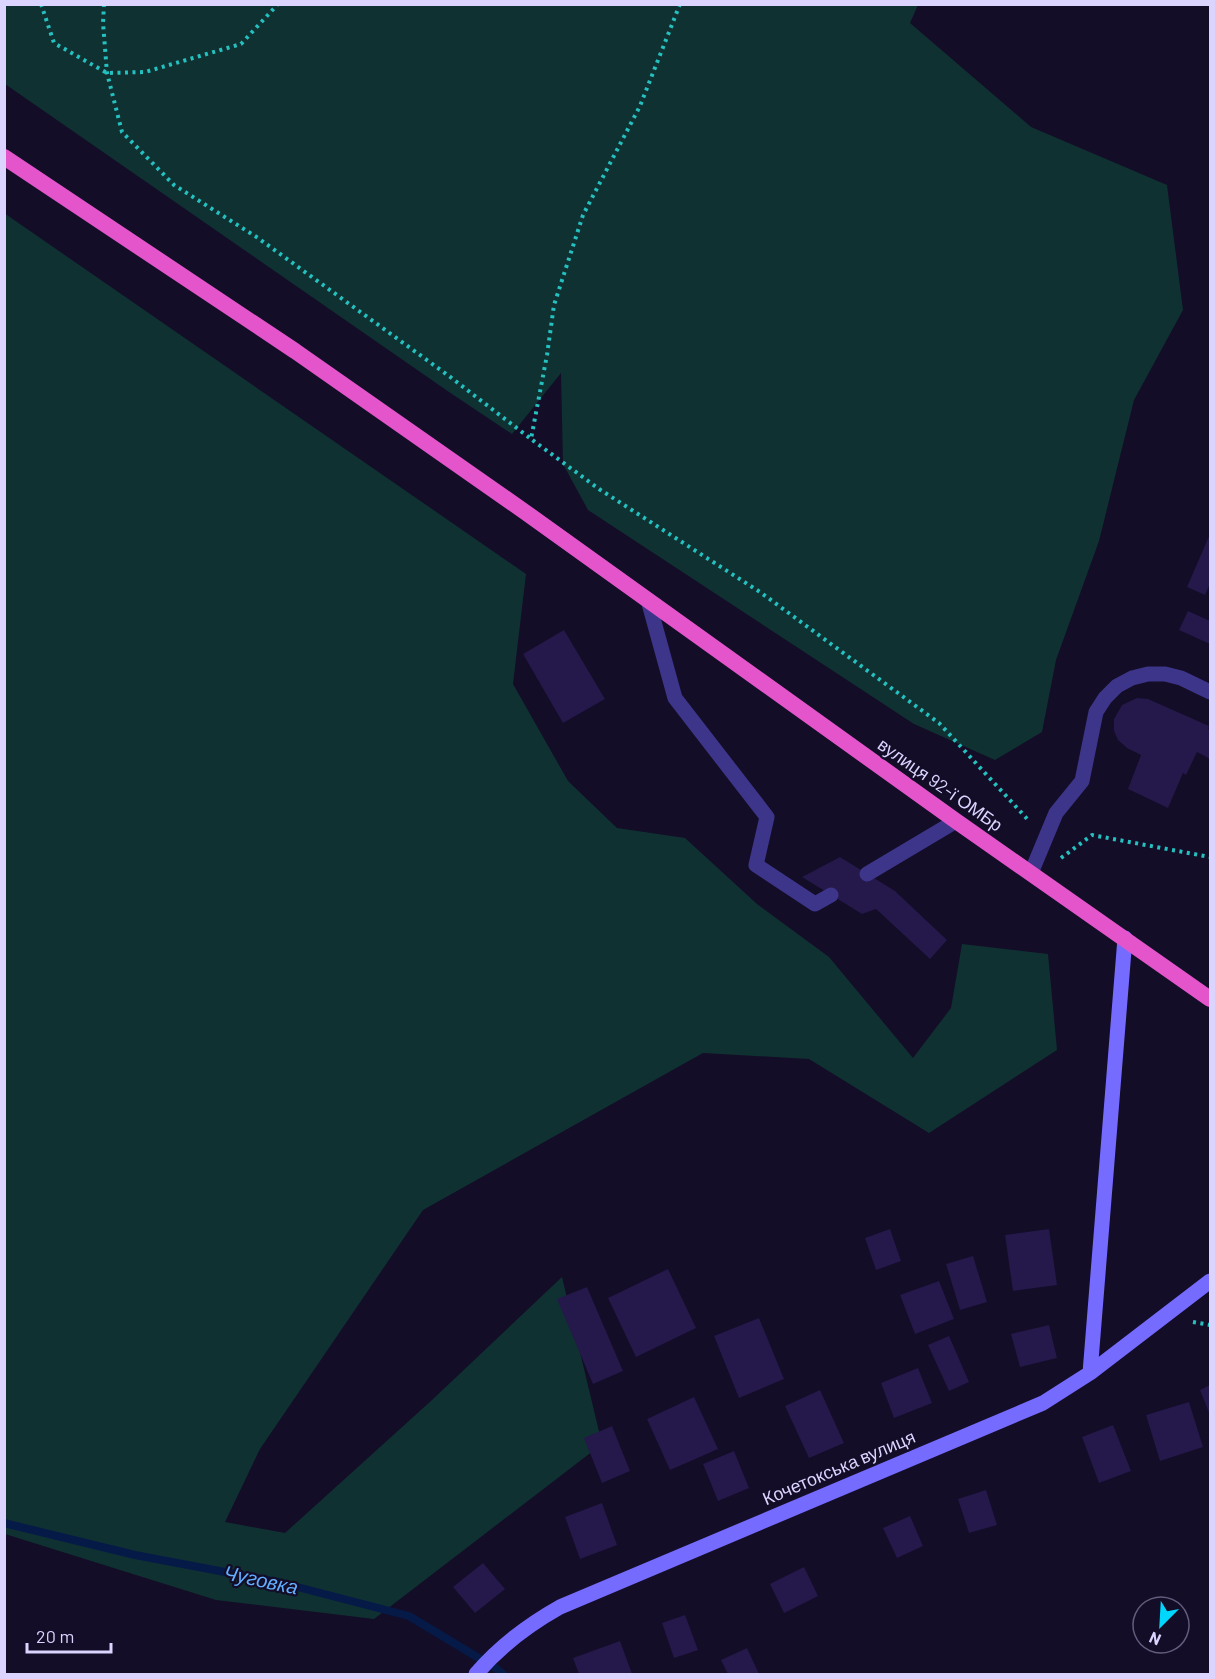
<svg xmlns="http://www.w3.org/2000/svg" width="1215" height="1679" font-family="Barlow,sans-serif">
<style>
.green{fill:#103132}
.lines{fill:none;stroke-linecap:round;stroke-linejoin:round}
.stream{stroke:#061a48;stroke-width:8}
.building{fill:#25184a}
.path{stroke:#25c1c0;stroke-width:4;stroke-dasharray:3 4.5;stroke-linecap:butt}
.service{stroke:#3d358a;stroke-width:15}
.secondary{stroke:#766bff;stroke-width:15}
.trunk{stroke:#e455cc;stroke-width:16}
.labels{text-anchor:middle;stroke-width:4.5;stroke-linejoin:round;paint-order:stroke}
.street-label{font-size:18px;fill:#dbd4ff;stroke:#130d27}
.water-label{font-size:20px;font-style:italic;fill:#62aeff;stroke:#130d27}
</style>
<rect width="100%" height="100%" fill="#130d27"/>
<path class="green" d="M5,4l913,1 -8,18 121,104 136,58 16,125 -49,90 -35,141 -43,119 -14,72 -47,28 -81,-36 -326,-214 -25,-46 -2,-91 -49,61 -63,-42 -444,-308z
M4,213l522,361 -13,110 55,97 49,47 68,10 72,66 72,53 84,101 38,-50 11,-64 86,10 9,96 -128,83 -120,-74 -106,-6 -280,157 -163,239 -35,73 60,11 147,-133 130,-123 40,167 -228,175 -158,-19 -211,-66z"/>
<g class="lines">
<path class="stream" d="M4,1523l131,32 143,27 131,34 88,53 6,5"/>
</g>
<path class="building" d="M1210,534v50l-5,11 -18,-8z
M1188,611l22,10v23l-31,-14z
M564,630l41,69 -42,24 -40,-69z
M1137,698l11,1 61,27 -1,3 2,1v29l-13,-7 -11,23 -3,-2 -15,35 -40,-19 13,-34 -14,-7 -9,-8 -4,-9v-12l8,-14z
M840,857l55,34 52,49 -17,19 -54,-50 -14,5 -60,-37z
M890,1229l11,32 -25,9 -11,-32z
M1049,1229l8,56 -44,6 -8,-56z
M973,1256l14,46 -27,8 -14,-46z
M668,1269l28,59 -60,29 -28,-59z
M939,1281l15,38 -39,15 -15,-39z
M587,1287l36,84 -30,13 -36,-85z
M759,1318l25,61 -45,19 -25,-62z
M1049,1325l8,33 -37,9 -9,-33z
M949,1336l20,46 -20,9 -21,-46z
M918,1368l14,35 -38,15 -13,-35z
M1210,1385v30l-10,-25z
M820,1390l24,53 -35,15 -24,-52z
M694,1397l24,52 -48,21 -23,-51z
M1189,1402l14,45 -43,14 -14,-46z
M1113,1425l18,46 -32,12 -17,-46z
M612,1426l18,45 -28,12 -18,-45z
M734,1451l15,37 -31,13 -15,-37z
M986,1490l11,35 -28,8 -11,-34z
M602,1503l15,42 -37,14 -15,-42z
M910,1516l13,30 -26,12 -14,-30z
M483,1563l22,26 -30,24 -22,-26z
M804,1567l14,29 -34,17 -14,-29z
M685,1615l13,35 -24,8 -12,-35z
M620,1641l12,33h-53l-6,-16z
M747,1648l12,26h-31l-7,-14z"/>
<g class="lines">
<path class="path" d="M41,4l13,39 53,30 38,-1 96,-28 37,-40
M104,4l-1,19 4,50 15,59 52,53 84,53 191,138 82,63
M680,4l-40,102 -57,109 -29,90 -7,50 -16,84 68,50 161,103 179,131 91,99
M1061,858l31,-23 118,22
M1193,1322l17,3"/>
<path class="service" d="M648,600l27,98 92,119 -11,48 59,39 16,-9
M1031,873l25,-60 26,-32 14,-69 9,-14 12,-12 15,-8 16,-4h17l16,4 29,14
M867,874l89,-53"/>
<path class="secondary" d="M1090,1373l35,-435
M476,1674c24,-28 52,-49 84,-67l483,-204 47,-30 120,-92"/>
<path class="trunk" d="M4,157l291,194 230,161 431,309 254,178"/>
</g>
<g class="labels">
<g class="street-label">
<text transform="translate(940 785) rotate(35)" y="6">вулиця 92-ї ОМБр</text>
<text transform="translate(839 1468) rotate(-23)" y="6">Кочетокська вулиця</text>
</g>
<g class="water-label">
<text transform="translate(261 1580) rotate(12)" y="7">Чуговка</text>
</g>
</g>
<rect width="1215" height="1679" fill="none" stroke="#dbd4ff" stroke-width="12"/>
<g transform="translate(1161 1625) rotate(204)"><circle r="28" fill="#130d27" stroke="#635d7d" stroke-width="1.5"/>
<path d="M0-4.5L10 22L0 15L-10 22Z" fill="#00d7ff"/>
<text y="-9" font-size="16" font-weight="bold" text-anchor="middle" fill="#dbd4ff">N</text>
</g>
<path d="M27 1643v9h84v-9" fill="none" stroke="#dbd4ff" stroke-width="3"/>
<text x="36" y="1643" font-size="18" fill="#dbd4ff" stroke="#130d27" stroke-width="4.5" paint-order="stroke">20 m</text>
</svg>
